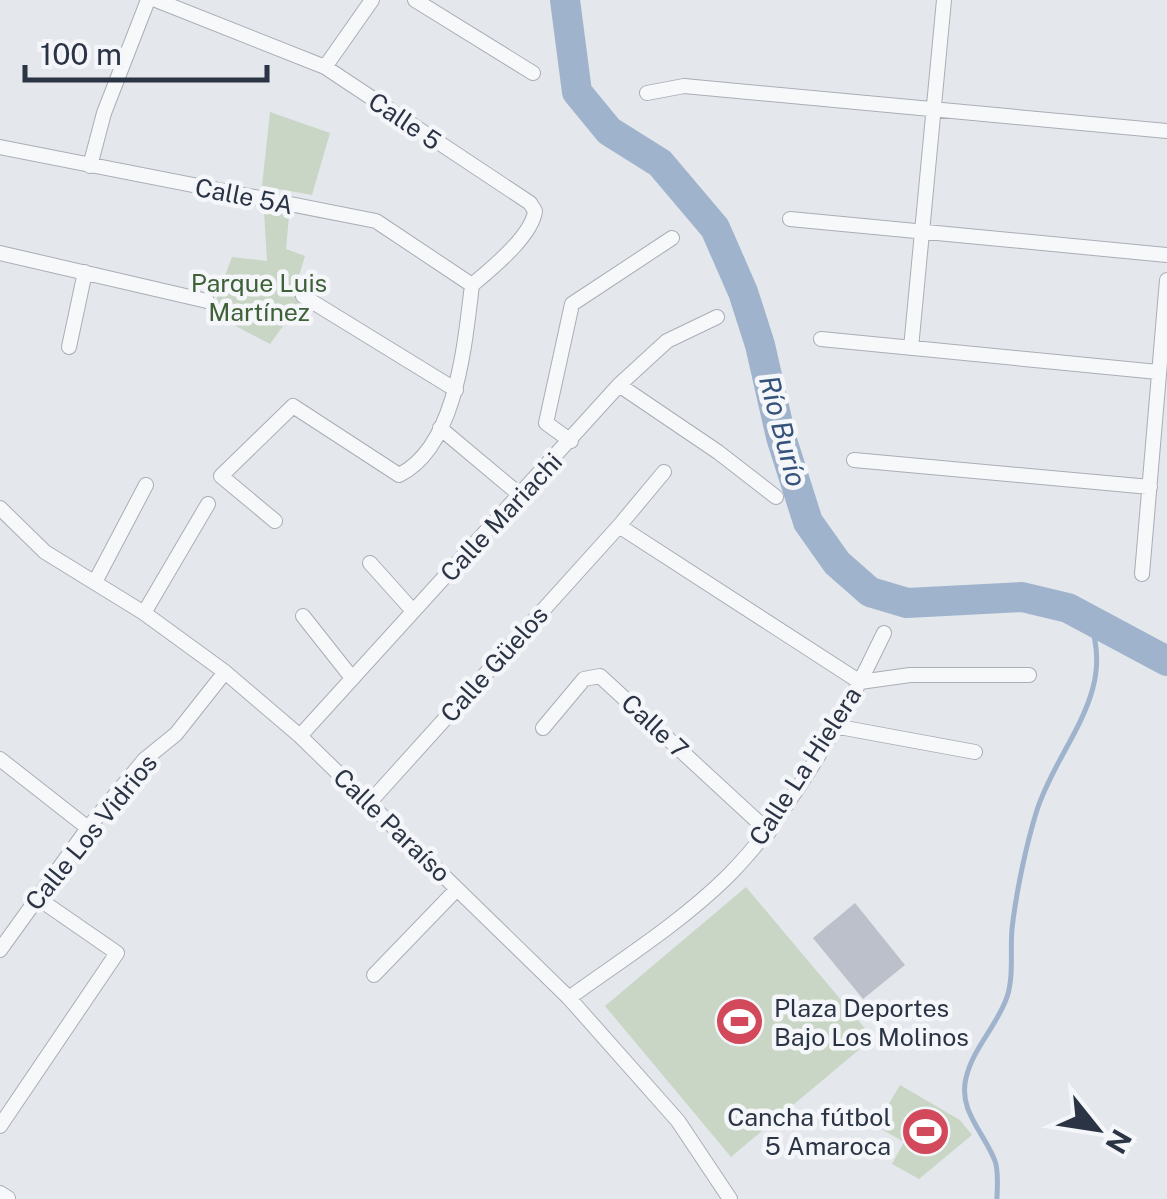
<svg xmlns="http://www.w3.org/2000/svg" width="1167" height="1199" font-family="'Public Sans',sans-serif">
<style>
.green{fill:#c9d6c5}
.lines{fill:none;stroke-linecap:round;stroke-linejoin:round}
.stream{stroke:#9fb4cc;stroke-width:5}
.river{stroke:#9fb4cc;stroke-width:30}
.building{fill:#bbc0ca}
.street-casing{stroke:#a9aeb7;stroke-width:16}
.street{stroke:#f7f8fa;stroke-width:14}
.labels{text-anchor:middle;stroke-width:9;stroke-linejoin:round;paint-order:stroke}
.street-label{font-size:25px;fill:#2b3445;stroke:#f4f6f9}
.park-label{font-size:25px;fill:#3f6138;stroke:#f4f6f9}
.poi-label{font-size:25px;fill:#2b3445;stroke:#f4f6f9;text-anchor:start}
.water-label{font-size:28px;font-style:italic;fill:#34527a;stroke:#f4f6f9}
</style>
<rect width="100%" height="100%" fill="#e4e7ec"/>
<path class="green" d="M270,112l60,21 -18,62 -50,-9z
M264,211l25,5 -3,33 19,7 -7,23 1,25 -29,40 -59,-31 21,-56 35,4z
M746,887l127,151 -142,119 -126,-151z
M900,1085l60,35 12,15 -53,44 -27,-15 12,-22 -28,-16z"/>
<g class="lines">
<path class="stream" d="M997,1199c0,-12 2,-27 -2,-38 -11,-29 -37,-50 -29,-83 7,-30 31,-52 41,-81 7,-21 3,-46 5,-68 4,-36 14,-84 25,-119 21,-65 81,-117 52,-190"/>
<path class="river" d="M565,0l12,92 32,39 51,32 55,65 28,64 17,53 21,92 27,85 29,41 33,29 37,11 115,-6 46,11 99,53"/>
</g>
<path class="building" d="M855,903l50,62 -42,34 -50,-61z"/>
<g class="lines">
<defs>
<path id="street" d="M156,0l169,67 205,136 5,8c-3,25 -44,58 -63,74 -7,56 -15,162 -73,190l-106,-69 -72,70 54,45
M415,0l118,73
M325,67l47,-67
M647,93l37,-7 483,45
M0,147l376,74 96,64
M90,166l14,-53 44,-113
M790,219l377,36
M0,253l207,48
M303,296l153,94
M821,339l337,33
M69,347l16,-75
M911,348l33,-348
M619,385l99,67 58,45
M440,428l80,67
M571,441l-25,-18 26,-119 100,-66
M854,460l296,27
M0,508l45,44 99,61 81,59 75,64 269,262 109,123 52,78
M619,526l241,156 50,-7h119
M370,563l43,48
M1142,574l25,-294
M95,582l51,-97
M144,613l64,-109
M303,616l49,62
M834,726l141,26
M543,728l41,-49 16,-3 169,156
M300,736l319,-351 48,-44 50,-24
M0,759l88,69
M369,803l250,-277 45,-54
M0,950l88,-122 56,-68 32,-26 49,-62
M374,975l83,-86
M569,998c54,-39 111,-75 158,-121 63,-63 119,-164 157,-244
M0,1126l117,-173 -81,-56
M0,1193l8,5"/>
</defs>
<use href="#street" class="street-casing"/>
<use href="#street" class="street"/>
</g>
<defs>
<symbol id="stadium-disc" viewBox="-11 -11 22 22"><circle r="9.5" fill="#d1495b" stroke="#f4f6f9"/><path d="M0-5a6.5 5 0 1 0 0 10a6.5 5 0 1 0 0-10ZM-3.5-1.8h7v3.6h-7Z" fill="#fff"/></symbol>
</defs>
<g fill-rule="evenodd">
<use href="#stadium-disc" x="712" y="994" width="55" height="55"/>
<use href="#stadium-disc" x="898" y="1104" width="55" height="55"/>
</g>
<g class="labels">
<g class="street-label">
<text transform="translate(405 121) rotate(34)" y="9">Calle 5</text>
<text transform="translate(244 196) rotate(11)" y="9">Calle 5A</text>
<text transform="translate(501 517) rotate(-47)" y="9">Calle Mariachi</text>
<text transform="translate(494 664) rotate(-48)" y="9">Calle Güelos</text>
<text transform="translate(655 726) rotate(43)" y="9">Calle 7</text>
<text transform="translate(805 766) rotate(-57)" y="9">Calle La Hielera</text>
<text transform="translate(392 825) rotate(44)" y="9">Calle Paraíso</text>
<text transform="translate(91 832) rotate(-51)" y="9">Calle Los Vidrios</text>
</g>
<g class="park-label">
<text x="259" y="292">Parque Luis<tspan x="259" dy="29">Martínez</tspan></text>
</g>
<g class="poi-label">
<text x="774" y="1017">Plaza Deportes<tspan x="774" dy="29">Bajo Los Molinos</tspan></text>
<text x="891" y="1126" text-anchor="end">Cancha fútbol<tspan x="891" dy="29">5 Amaroca</tspan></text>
</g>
<g class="water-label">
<text transform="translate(783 431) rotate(75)" y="10">Río Burío</text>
</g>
</g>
<g transform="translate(1097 1129) rotate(120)" stroke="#f4f6f9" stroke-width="8" paint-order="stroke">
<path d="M0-8L18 38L0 25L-18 38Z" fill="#2b3445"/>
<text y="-15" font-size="28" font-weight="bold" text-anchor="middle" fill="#2b3445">N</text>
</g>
<path d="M25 65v15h242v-15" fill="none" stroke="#2b3445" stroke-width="5"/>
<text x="40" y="65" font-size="30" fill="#2b3445" stroke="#f4f6f9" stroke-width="8" paint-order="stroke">100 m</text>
</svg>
